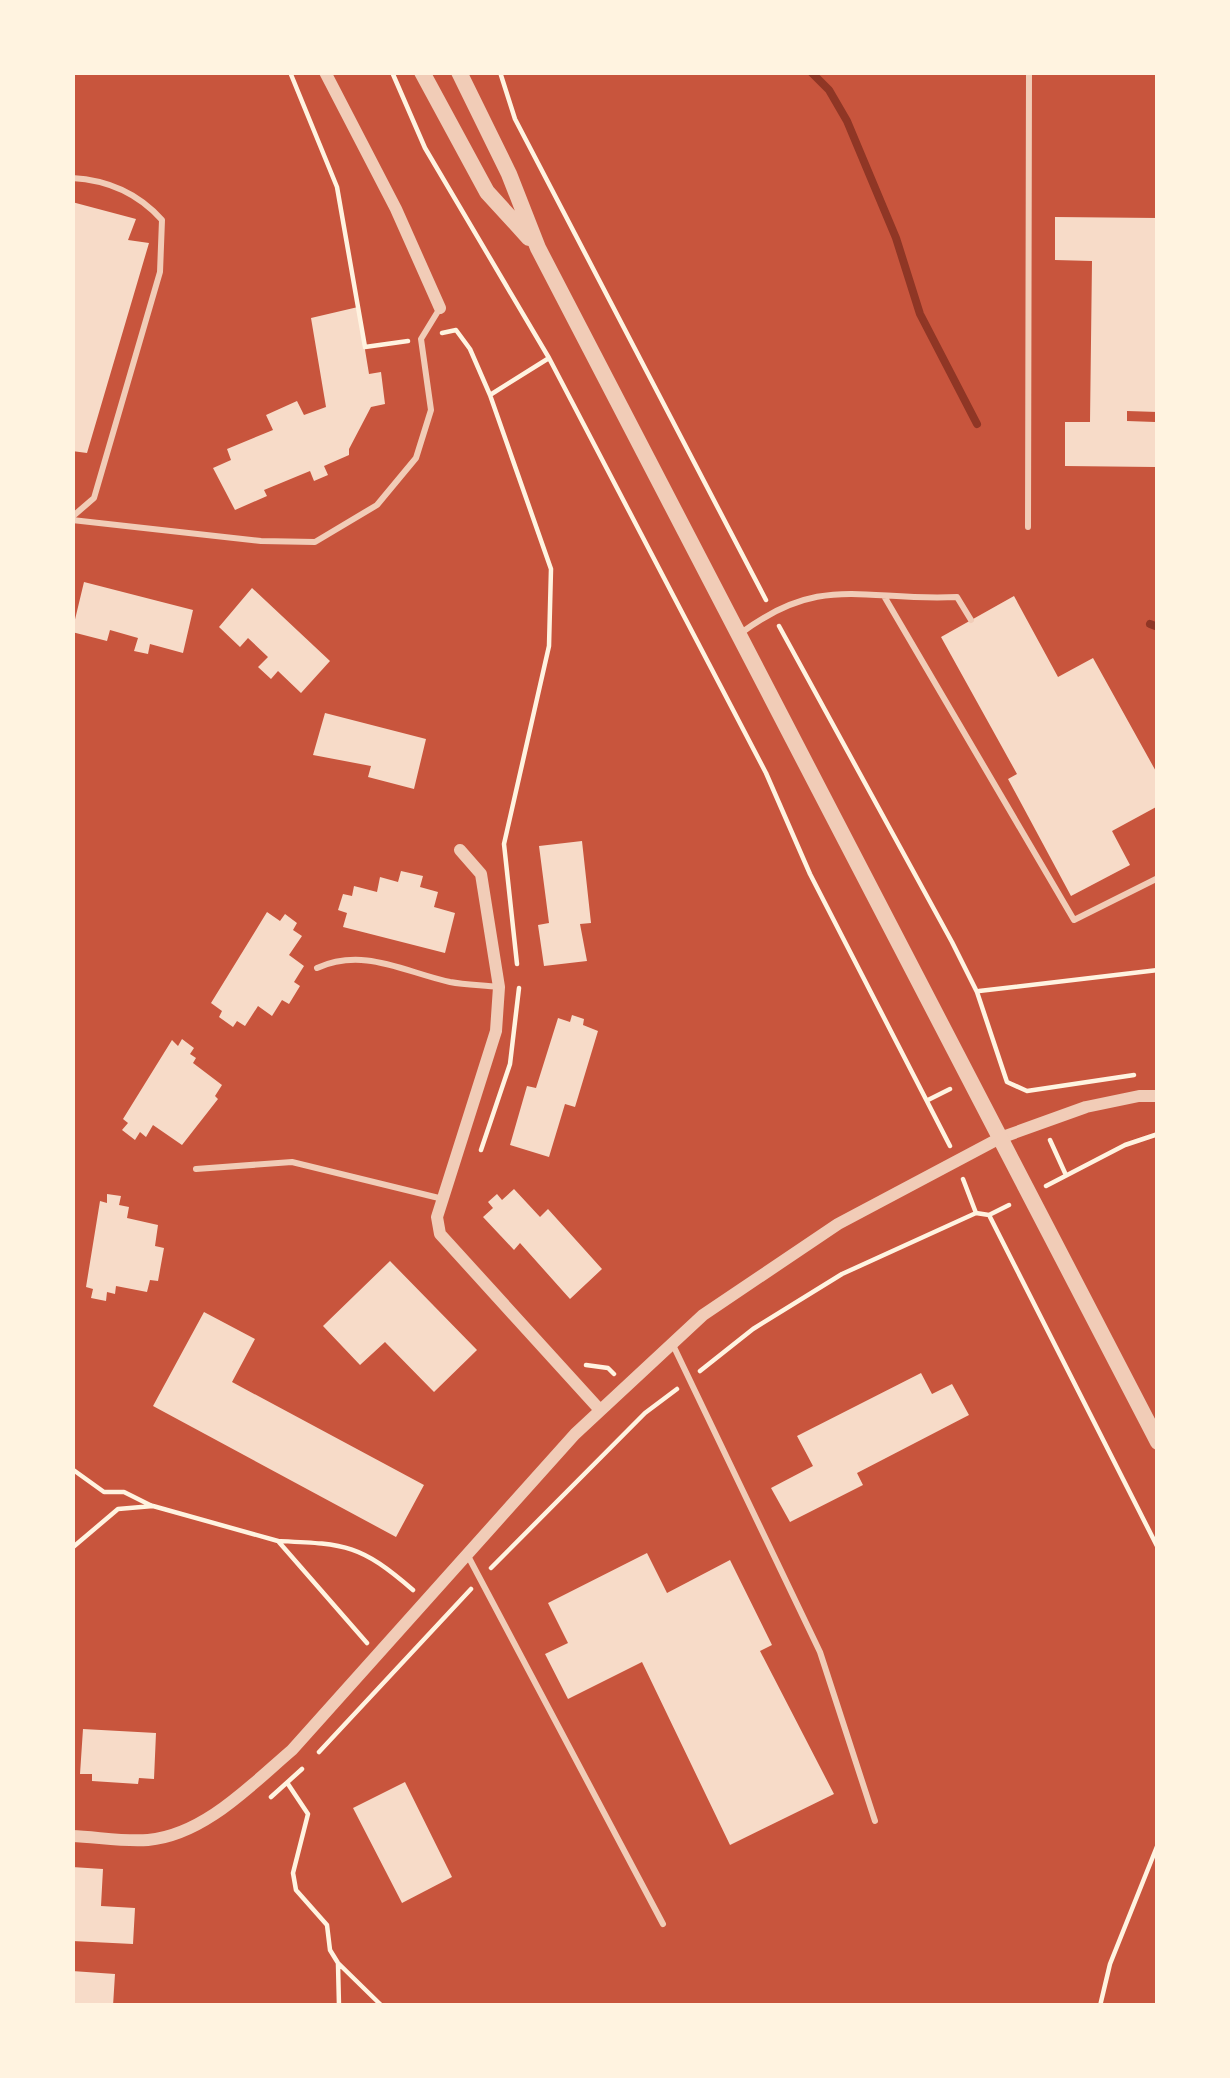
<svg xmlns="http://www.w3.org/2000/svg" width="1230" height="2078" font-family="'Golos Text',sans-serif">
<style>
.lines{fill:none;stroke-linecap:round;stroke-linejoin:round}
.stream{stroke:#8f3625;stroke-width:8}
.building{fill:#f7dbc8}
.path{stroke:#fff3e0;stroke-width:4.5}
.service{stroke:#f1ccb7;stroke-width:6}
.minor{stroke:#f1ccb7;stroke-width:12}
.tertiary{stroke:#f1ccb7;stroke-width:16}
</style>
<rect width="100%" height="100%" fill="#c8553d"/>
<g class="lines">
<path class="stream" d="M811,72l18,18 18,31 49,117 24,76 57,110
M1150,624l8,3"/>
</g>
<path class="building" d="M72,202l64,17 -8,21 21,3 -62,210 -15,-2z
M1055,217l103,1v194l-31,-1v10l28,1v45l-90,-1v-44h25l2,-161 -37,-1z
M358,307l11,67 12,-2 4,32 -14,3 -22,42v6l-25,11 4,9 -14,6 -4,-10 -46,19 3,6 -32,14 -22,-42 18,-8 -4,-11 46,-19 -7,-15 31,-14 7,14 22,-8 -15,-89z
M84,582l109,28 -10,43 -33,-9 -2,10 -14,-3 4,-13 -28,-8 -3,11 -35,-9z
M252,588l78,73 -29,32 -23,-22 -7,8 -13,-12 10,-10 -20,-19 -8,9 -21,-20z
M1014,596l44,81 35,-19 65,117v31l-46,25 18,34 -59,31 -63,-117 9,-5 -76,-137z
M325,713l101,26 -12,50 -46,-12 3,-11 -58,-11z
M582,841l9,82 -11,1 7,37 -43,5 -6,-41 11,-2 -10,-77z
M401,871l22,5 -3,11 18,5 -4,15 21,6 -10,40 -102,-26 4,-14 -9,-3 5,-16 9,2 2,-10 23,6 3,-15 18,5z
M267,912l13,9 5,-7 12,9 -4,7 9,6 -13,19 15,11 -10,16 6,4 -11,18 -7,-4 -10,16 -14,-10 -13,20 -8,-5 -4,6 -14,-10 3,-6 -11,-8z
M572,1015l12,4 -1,6 15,6 -23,76 -10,-3 -16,53 -39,-12 17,-59 9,2 22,-70 12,4z
M182,1039l12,9 -4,6 6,4 -3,5 29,22 -7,11 3,3 -36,46 -29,-20 -7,12 -6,-5 -5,8 -13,-10 6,-7 -5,-4 49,-79 6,6z
M514,1189l26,28 8,-8 54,60 -32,30 -50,-56 -6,7 -31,-33 10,-9 -5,-6 9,-8 5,6z
M107,1194l14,2 -2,9 10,2 -2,11 31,7 -3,21 9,2 -6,33 -8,-1 -3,12 -31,-6 -1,8 -8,-2 -1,9 -15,-3 2,-9 -7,-2 14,-86 7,2z
M390,1261l87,89 -43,42 -49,-50 -25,23 -37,-39z
M204,1312l51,27 -23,43 192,103 -28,52 -243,-131z
M921,1373l11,21 20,-10 17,31 -112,58 6,12 -73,37 -19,-34 42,-22 -16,-30z
M647,1553l20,40 63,-33 42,85 -12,6 74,143 -104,51 -88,-183 -74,37 -23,-45 23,-11 -20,-40z
M83,1729l73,4 -2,46 -15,-1 -1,6 -46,-3v-7h-12z
M405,1782l47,95 -50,26 -49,-95z
M72,1867l31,2 -2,37 34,2 -2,36 -61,-3z
M72,1971l43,3 -2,32h-41z"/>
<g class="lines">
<path class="path" d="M290,72l47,115 28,160 43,-6
M392,72l33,76 124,210 217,415 44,101 140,272
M500,72l15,47 251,481
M442,333l14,-3 14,19 20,46
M779,626l173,316 25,50 30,90 20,9 107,-16
M517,964l-13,-120 45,-198 2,-77 -61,-174 59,-37
M979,991l179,-21
M928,1100l22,-11
M1050,1140l15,33
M481,1150l29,-86 9,-76
M963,1179l13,34
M1046,1186l79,-41 33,-11
M989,1215l169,333
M586,1365l22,3 6,6
M700,1371l53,-42 89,-55 134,-61 13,2 20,-10
M72,1469l32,23h20l28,14
M278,1541c68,3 82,3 135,49
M72,1548l46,-39 35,-3 125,35 89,102
M491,1568l154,-155 32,-24
M319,1752l152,-163
M288,1784l20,30 -15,59 3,17 31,35 3,25 8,13 44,43
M271,1797l31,-28
M338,1964l1,42
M1100,2006l10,-42 48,-120"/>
<path class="service" d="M72,178c37,2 66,15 90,42l-2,52 -66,226 -22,19
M72,520l189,21 54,1 62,-37 39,-47 15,-48 -10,-71 19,-31
M1028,527l1,-455
M884,596l190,324 84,-42
M741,633c82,-61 124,-31 216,-36l14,23
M317,968c47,-21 87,4 133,14 16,3 33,3 49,5
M196,1169l96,-7 151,37
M673,1345l147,307 55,169
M468,1556l195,368"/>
<path class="minor" d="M325,72l71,137 44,99
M460,850l21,24 18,113 -3,44 -59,186 3,17 160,176
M72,1836c25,1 52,6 76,4 56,-5 103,-55 144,-90l283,-316 128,-119 135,-91 162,-86 86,-31 53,-11h19"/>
<path class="tertiary" d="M422,72l65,120 42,46
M459,72l50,102 29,74 620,1194"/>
</g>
<rect width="1230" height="2078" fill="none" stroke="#fff3e0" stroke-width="150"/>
</svg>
